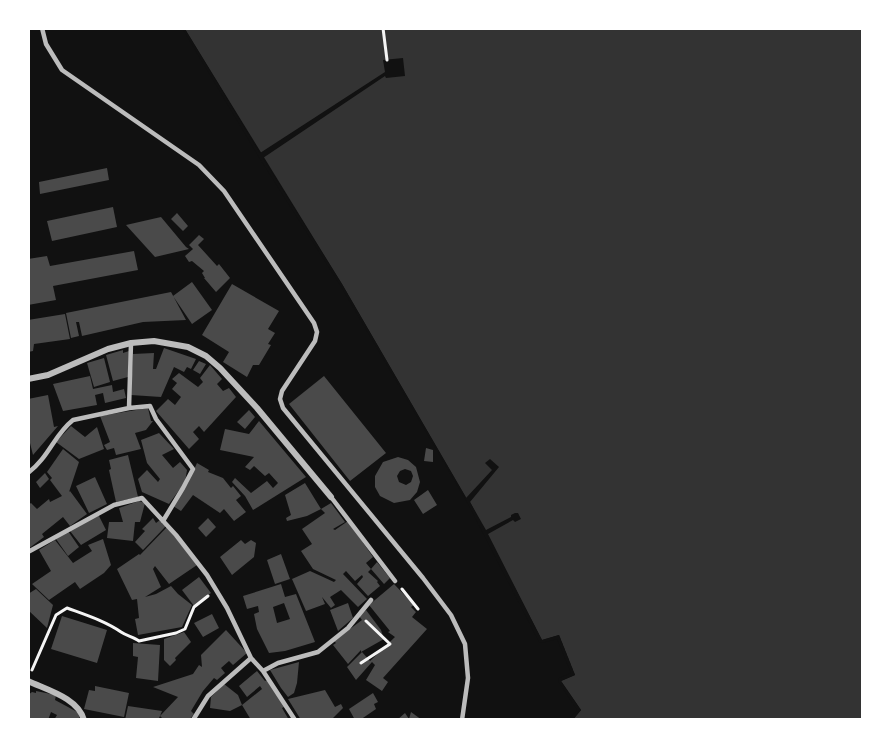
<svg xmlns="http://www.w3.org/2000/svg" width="891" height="748" font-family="'Nunito Sans',sans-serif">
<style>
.water{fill:#333}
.pier{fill:#111}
.building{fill:#4a4a4a;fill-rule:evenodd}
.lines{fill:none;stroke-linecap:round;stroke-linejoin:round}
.path{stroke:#f5f5f5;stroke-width:3}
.service{stroke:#bcbcbc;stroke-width:4.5}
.minor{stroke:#bcbcbc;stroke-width:6}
</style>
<rect width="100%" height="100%" fill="#111"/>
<path class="water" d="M185,29h677v690h-289l8,-9 -20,-29 14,-6 -16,-40 -17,5 -72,-138 -3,-3 -125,-215z"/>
<path class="pier" d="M182,28l3,1 75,124 125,-81 -2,-12 20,-2 2,18 -19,2 -1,-2 -122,82 79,126 124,214 26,-28 -7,-7 5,-4 9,8 -29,35 16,28 25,-13v-2l4,-2h3l3,6 -6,3 -2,-2 -25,14 54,106 17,-5 16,40 -14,6 20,29 -8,10 -3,-2 7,-8 -19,-29 1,-3 12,-5 -14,-34 -15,4 -3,-1 -71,-138 -128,-219 -80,-126z"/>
<path class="building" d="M107,168l2,12 -69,14 -1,-12z
M113,207l4,20 -65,14 -5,-20z
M177,213l11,13 -5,5 -12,-12z
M161,217l25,30 3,2 -34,8 -29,-32z
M199,235l5,4 -6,6 19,21 2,-2 11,14 -14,14 -12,-14h1l-3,-5 2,-2 -12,-10 -3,1 -4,-6 8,-7 -4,-4z
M134,251l4,19 -85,16 3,14 -28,5v-46l19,-3 3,10z
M192,282l20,28 -20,14 -19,-28z
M232,284l47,27 -11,18 7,4 -7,11 3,1 -12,20h-6l-6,12 -24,-15 6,-10 -27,-17z
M171,292l15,28 -43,2 -61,14 -3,-14h-3l3,14 -8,2 -5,-25z
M65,314l5,25 -36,5 -1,7 -5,1v-32z
M164,348l32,11 -5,10 -4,-2 -3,5 -10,-5 -13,30 -30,-2 2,-41 21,-1 -1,16h3z
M123,350v3l6,-2 -1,26 -15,4 -7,-26z
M104,358l6,24 -16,5 -7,-24z
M199,361l7,3 -6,10 -7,-4z
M210,365l12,14 -5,5 6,7 6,-3 7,9 -32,35 -5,-6 -6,6 6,7 -10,10 -33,-38 12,-12 7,6 6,-8 -9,-8 5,-6 -5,-4 7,-6 19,14 5,-5 -3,-4z
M90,376l3,13 19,-4 1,7 11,-3 2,9 -21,5 -2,-10 -8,2 2,10 -34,6 -10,-27z
M324,376l62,77 -36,28 -61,-77z
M48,395l6,32 4,-1 -25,29 -5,-20v-36z
M148,408l3,13h2l-7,9 -11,3 6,16 -25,6 -2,-7 -7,2 -3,-5 6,-3 -10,-26z
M249,410l6,7 -10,12 -8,-7z
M259,421l47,56 -53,33 -8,-14 -13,-14 3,-4 16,15 16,-12 6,7 5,-5 -9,-10 -4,3 -11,-10 -4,4 -5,-3 9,-10 -34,-7 5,-21 24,5z
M71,426l14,11 12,-10 7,22 -25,10 -23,-17z
M159,433l15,16 -12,6 11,13 7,-6 7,8 -2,12 -16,22 -27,-12 -4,-13 9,-9 11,12 2,-3 -13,-16 -6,-23z
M426,448l7,2v12l-9,-1z
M63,449l16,13 -10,30 1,-1 17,23 -17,12 -7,-9 -21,17 2,3 -16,12v-44l3,-2 6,6 12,-10 1,3 12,-6 -12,-16 2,-2 -5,-6z
M128,455l10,42 -22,5 -7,-32 2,-1 -2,-9z
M398,457l10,3 8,7 4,15 -3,10 -7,8 -16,3 -14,-7 -5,-9v-11l8,-14zM405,469l6,2 2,5 -2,6 -5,3 -7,-3 -2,-6 3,-5z
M197,463l12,7 -1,2 15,6 8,10 2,-2 8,10 -5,4 10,12 -12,9 -10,-12 -4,4 -27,-18 -12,16 -8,-5 15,-23z
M45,473l4,6 -9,9 -4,-6z
M95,477l12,27 -18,9 -13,-27z
M305,483l16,26 10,-6 14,19 -12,7 2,1 13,-9 25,36 -7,6 5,6 6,-7 13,16 -6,6 -13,-15 -3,3 10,9 -1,1 3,4 -12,10 -11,-12 6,-7 -1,-2 -7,6 -9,-10 -3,3 24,25 -9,8 -17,-17 -11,7 5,8 -4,3 -9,-11 3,7 -19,7 -14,-32 18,-8 24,11 2,-2 -23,-11 -12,-18 11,-7 -10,-15 23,-16 -4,-4 -14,7 -20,5 -1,-3 5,-3 -6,-20z
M428,490l9,15 -14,9 -9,-14z
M139,501l6,2 -5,19h-5l-2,19 -26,-3 2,-16h14l-4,-14z
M98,514l8,16 -25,15 -11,-14z
M153,518l3,5 4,-3 6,6 -23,24 -8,-8 10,-11 -3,-2z
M208,518l8,9 -10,10 -8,-9z
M167,527l30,38 -28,19 -14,-18 -2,3 8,18 -16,10 11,-3 15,-8 7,8 14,11 -10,22 -44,8 -3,-16 4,-1 -2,-19 -5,1 -15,-31 22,-15 1,1z
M68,531l11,16 -11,9 -12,-17z
M103,539l8,26 -7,8 -24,16 -5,-7 -26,18 -17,-16 19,-13 -12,-21 16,-10 18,23 19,-12 -4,-6z
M241,540l4,4 6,-4 5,3 -2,14 -22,18 -12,-18z
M281,554l9,25 -15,5 -8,-24z
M199,577l12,16 -17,13 -12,-16z
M281,584l4,13 11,-3 19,48 -30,9 -16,2 -12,-24 -3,-15 5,-2 -1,-6 -11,3 -4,-13zM284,603l6,16 -13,4 -4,-16z
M394,584l20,21 -3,2 5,5 -4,5 15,12 -44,49 5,4 -6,9 -16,-11 9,-15 -3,-3 -16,18 -9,-13 15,-15 8,9 25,-24 -7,-5 2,-1 -21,-26z
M36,589l17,16 -6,23 -19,-18v-16z
M348,603l5,15 -15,13 -8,-21z
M366,610l15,20 3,9 -23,13v-2l-13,14 -15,-19 3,-2 -2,-2 28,-21 -3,-4z
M212,614l7,14 -16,9 -9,-14z
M62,616l45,14 -10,33 -46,-14z
M226,630l21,23 -14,12 -4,-4 -8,7 4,5 -8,7 -3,-2 -11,13 -12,20 3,3 -5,6h-25l-4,-4 -2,4h-33l3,-14 34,5 -2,5 18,-19 -25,-10 40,-13 6,-9 3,2 -1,-12z
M184,632l7,10 -16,16 1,2 -6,6 -6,-6v-21z
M133,643l27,2 -2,36 -22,-3 2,-21 -5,-1z
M299,662l-2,21 -3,10 -6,4 -7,-9 -11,-18z
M257,671l8,10 3,-1 18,26 -4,2 7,12h-38l-9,-15 20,-16 -2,-3 -13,11 -8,-11z
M224,684l14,11 4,10 -12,6 -20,-3 1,-11z
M95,686l34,7 -5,24 -40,-8 5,-19 6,1z
M325,690l10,17 6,-3 2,4 -12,12h-30l-13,-21z
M36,691l20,4 -1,5 26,14 -3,6h-24l3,-5 -6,-3 -3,8h-20v-25l4,-3 4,1z
M373,693l5,9 -4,2 2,5 -16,11h-5l-6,-11z
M411,712l11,8h-25l8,-7 4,6z"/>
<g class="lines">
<path class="path" d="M383,28l4,32
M402,589l16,20
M361,663l29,-19 -24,-23
M32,670l24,-55 11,-7c19,7 38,13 54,24 6,4 13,5 18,9l37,-8 9,-4 9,-22 14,-11"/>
<path class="service" d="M42,28l4,16 16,26 137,95 25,26 90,132 3,9 -2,9 -33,50 -2,8 3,9 140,170 28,37 14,29 3,34 -6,42
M129,408l2,-65
M28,473c21,-16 26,-38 45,-53l56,-12 21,-2 6,13 37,50 -10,19 -20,33
M331,497l64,84
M28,552l86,-47 28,-7 34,37 31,40 20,33 24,50 12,13 32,49
M263,671l15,-8 40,-11 30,-24 23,-28
M193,720l15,-24 43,-38"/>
<path class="minor" d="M28,379l20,-4 60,-26 23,-6 23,-2 34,6 18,9 14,12 37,40 74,89
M28,681c19,9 50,17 56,39"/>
</g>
<rect width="891" height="748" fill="none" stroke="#ffffff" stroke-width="60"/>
</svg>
